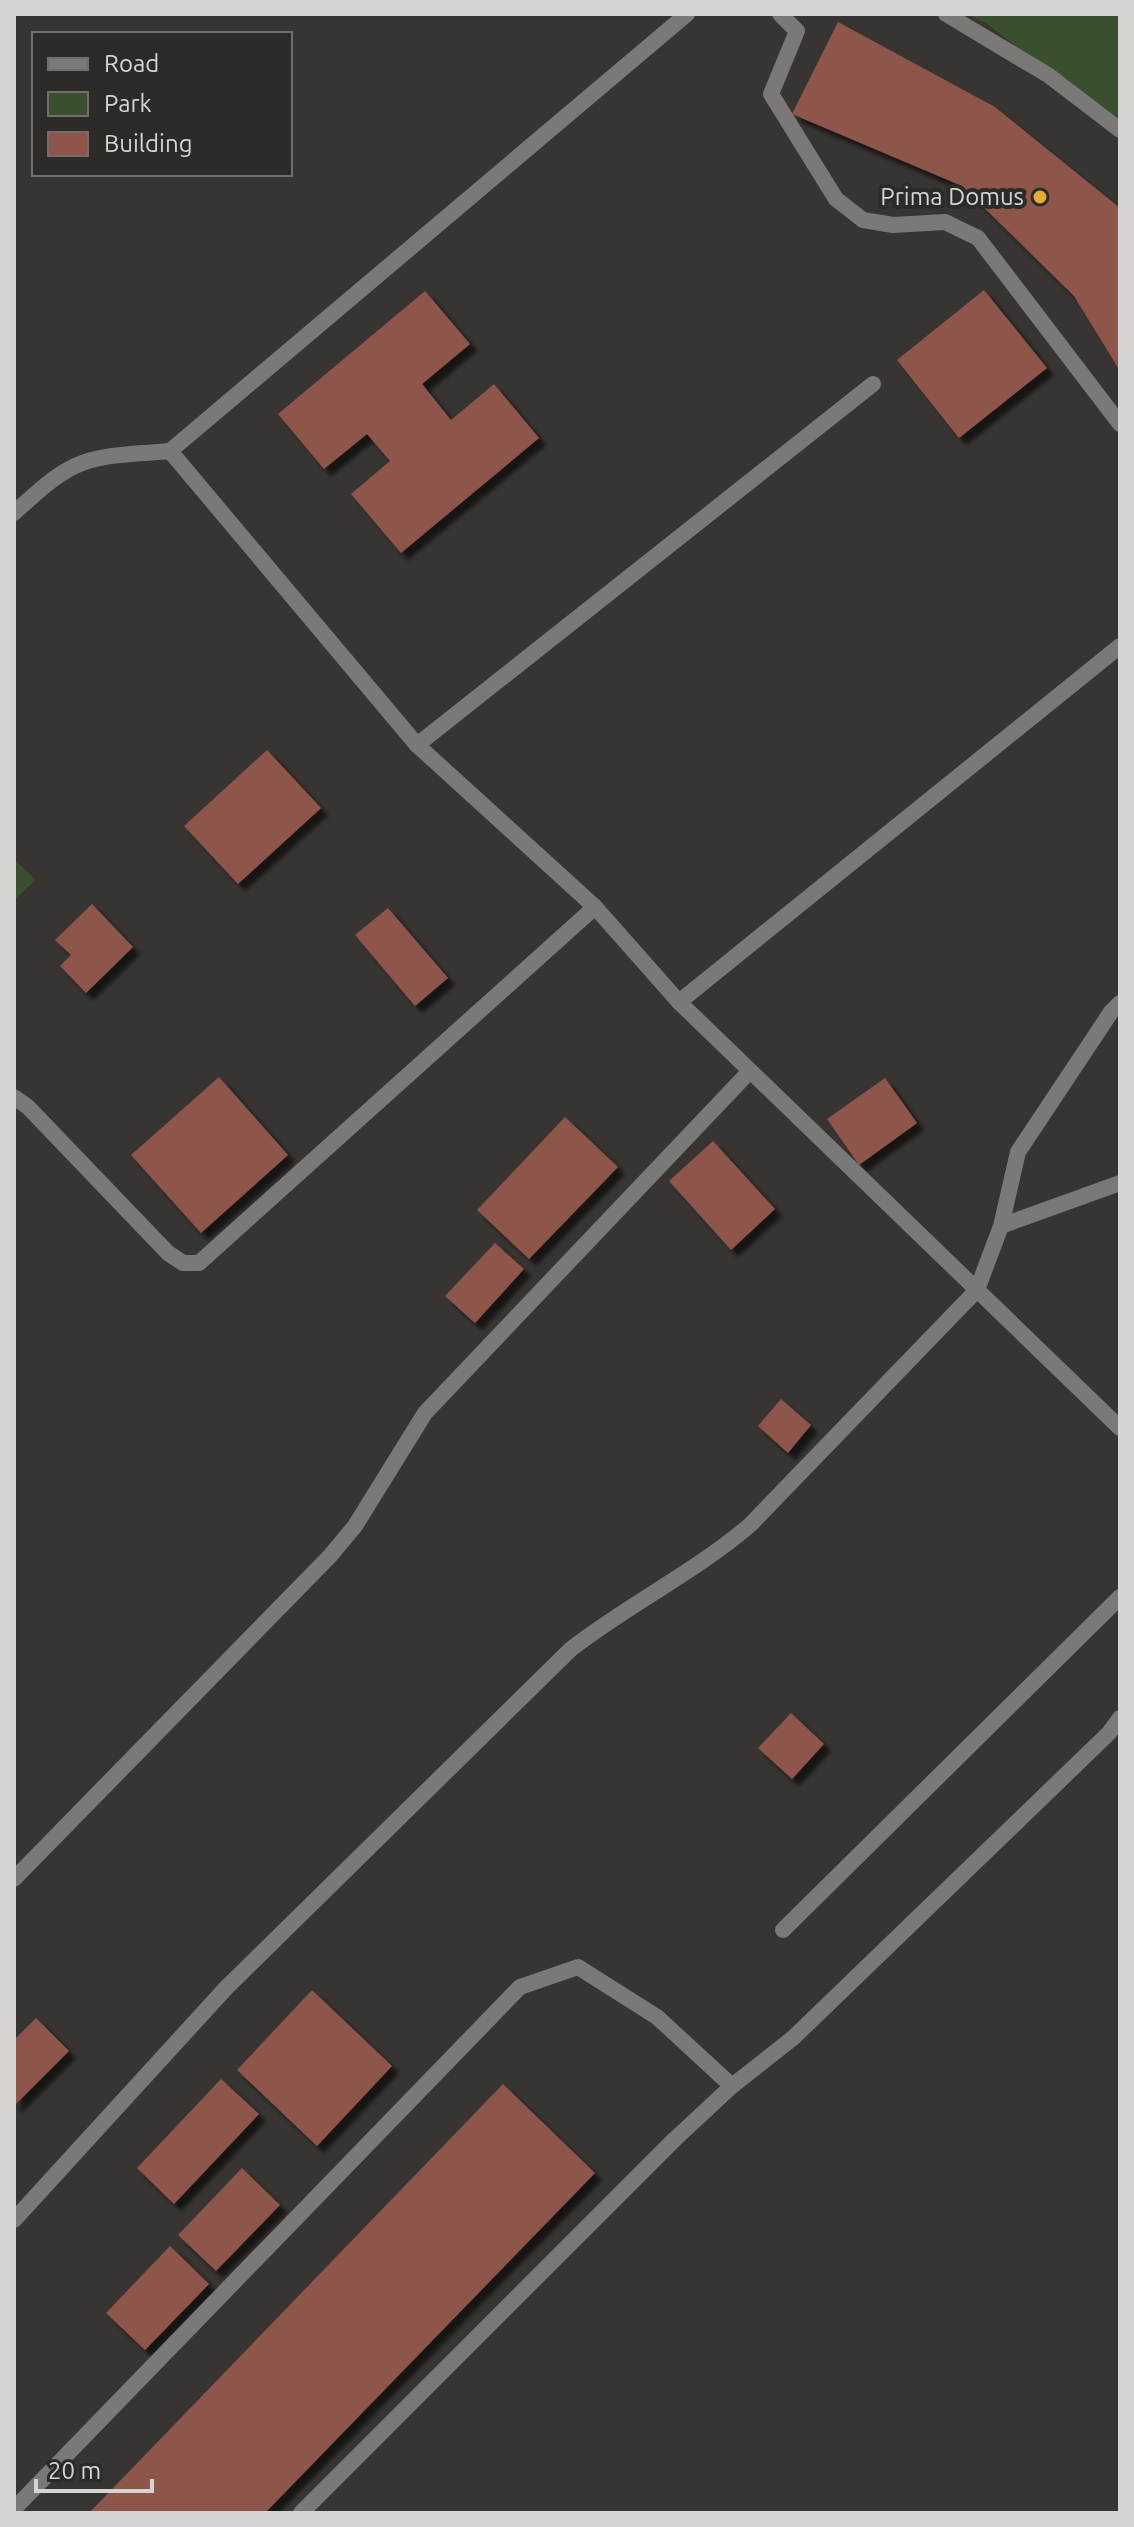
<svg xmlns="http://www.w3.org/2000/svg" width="1134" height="2527" font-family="Ubuntu,sans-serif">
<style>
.green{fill:#394f2d}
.building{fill:#8e544b;filter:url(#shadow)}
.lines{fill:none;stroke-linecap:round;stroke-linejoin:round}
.lane{stroke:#7a7978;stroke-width:16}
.street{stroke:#7a7978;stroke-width:16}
.poi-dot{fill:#e5ad35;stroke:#2d2a28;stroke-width:3}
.labels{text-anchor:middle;stroke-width:8;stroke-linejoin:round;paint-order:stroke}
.poi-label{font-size:24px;fill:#d6d4d3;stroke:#2d2a28;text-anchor:end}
</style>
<defs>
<filter id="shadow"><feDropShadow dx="7" dy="7" stdDeviation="2" flood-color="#0009"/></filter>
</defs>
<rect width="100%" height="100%" fill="#373432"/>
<path class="green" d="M966,14h154v115l-134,-106z
M14,859l22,21 -22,20z"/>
<path class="building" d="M838,22l157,85 125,101v163l-46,-75 -112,-110 -170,-72z
M984,290l63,78 -88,70 -62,-78z
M425,291l45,53 -48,40 29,36 43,-36 45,54 -138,115 -50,-59 39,-33 -23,-27 -43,35 -46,-55z
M267,750l54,58 -83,76 -54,-58z
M92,904l41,43 -47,46 -26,-27 11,-11 -16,-15z
M388,908l60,70 -33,28 -60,-71z
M219,1077l69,78 -87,78 -70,-78z
M885,1078l32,45 -58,42 -32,-46z
M565,1117l53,50 -89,92 -52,-49z
M713,1141l62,68 -44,41 -62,-69z
M495,1243l29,26 -49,54 -30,-27z
M781,1399l30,26 -23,28 -30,-27z
M791,1713l33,31 -32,35 -34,-31z
M312,1990l80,76 -75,80 -80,-76z
M36,2018l33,33 -55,55v-66z
M221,2079l38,35 -85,90 -37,-36z
M503,2084l92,89 -330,340h-176z
M242,2168l38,37 -64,66 -38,-36z
M170,2246l39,38 -64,66 -39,-37z"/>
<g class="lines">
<path class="lane" d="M780,14l17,17 -26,63 65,105 27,21 30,5 52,-3 33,16 142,186
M946,14l102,61 72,55
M14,513c19,-17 38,-36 61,-47 28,-13 65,-12 95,-15
M417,745l456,-361
M679,1002l441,-356
M14,1097l14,10 140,146 15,10h16l396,-356
M1001,1226l17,-74 93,-140 9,-9
M14,1879l316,-323 25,-30 70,-113 325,-342
M783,1930l337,-333
M14,2220l212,-232 345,-339c58,-45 124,-77 179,-124l227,-235 24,-64 119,-43"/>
<path class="street" d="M687,14l-517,437 247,294 178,162 84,95 441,426
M14,2509l506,-522 58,-20 79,50 75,69
M301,2513l374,-374 57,-53 61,-48 316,-305 11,-15"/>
</g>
<circle class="poi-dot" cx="1040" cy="197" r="8"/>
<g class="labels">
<g class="poi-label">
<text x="1024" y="205">Prima Domus</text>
</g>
</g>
<rect width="1134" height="2527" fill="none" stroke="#d6d4d3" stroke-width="32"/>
<rect x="32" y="32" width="260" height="144" fill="#2d2a28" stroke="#716e6c" stroke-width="2"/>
<rect x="48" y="58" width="40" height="12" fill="#7a7978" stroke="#716e6c" stroke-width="2"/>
<text x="104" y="72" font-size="24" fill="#d6d4d3">Road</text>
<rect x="48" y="92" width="40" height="24" fill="#394f2d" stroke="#716e6c" stroke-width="2"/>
<text x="104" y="112" font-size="24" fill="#d6d4d3">Park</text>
<rect x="48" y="132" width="40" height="24" fill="#8e544b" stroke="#716e6c" stroke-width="2"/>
<text x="104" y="152" font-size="24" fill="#d6d4d3">Building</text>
<path d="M36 2479v12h116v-12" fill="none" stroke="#d6d4d3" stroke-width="4"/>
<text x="48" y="2479" font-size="24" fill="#d6d4d3" stroke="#2d2a28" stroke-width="6" paint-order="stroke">20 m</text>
</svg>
